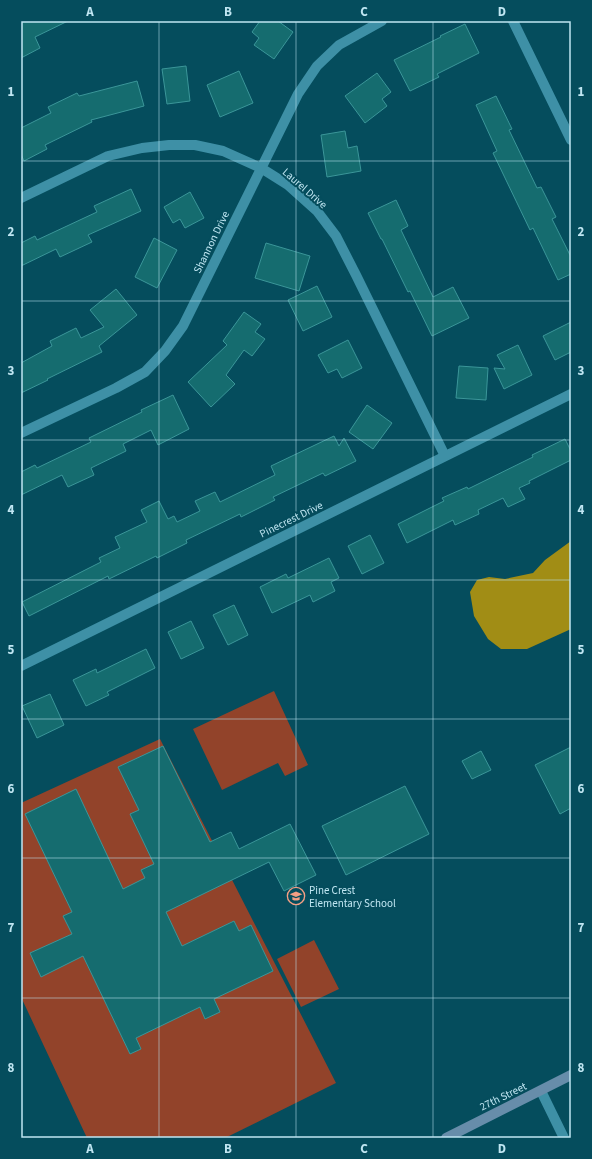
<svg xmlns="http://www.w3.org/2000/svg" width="592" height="1159" font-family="'Source Sans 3',sans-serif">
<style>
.green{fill:#92432a}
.water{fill:#a18d15}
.building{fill:#156c6f;stroke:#3b9699}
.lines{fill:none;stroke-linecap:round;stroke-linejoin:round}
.street{stroke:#3e90a6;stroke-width:10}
.secondary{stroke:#678daa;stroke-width:10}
.grid{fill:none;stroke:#c0e6f2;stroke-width:1;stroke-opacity:0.55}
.labels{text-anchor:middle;stroke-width:4;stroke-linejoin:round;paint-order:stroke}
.street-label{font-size:11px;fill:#c0e6f2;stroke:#054d5d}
.poi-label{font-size:11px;fill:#c0e6f2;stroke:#054d5d;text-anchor:start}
.neatline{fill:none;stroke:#c0e6f2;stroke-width:1.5}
.grid-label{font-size:13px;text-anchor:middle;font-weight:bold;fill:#c0e6f2}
</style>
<rect width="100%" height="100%" fill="#054d5d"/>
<path class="green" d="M274,691l34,74 -23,11 -7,-13 -56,27 -29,-61z
M160,739l176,344 -111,55h-138l-66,-141v-194z
M314,940l25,49 -38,18 -24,-48z"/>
<path class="water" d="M571,541v88l-44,20h-26l-13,-10 -14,-23 -4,-24 7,-12 12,-3 16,2 28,-6 12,-13z"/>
<path class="building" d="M21,21h47l-33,16 5,11 -19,10z
M260,21h18l15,11 -19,27 -20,-14 5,-7 -7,-6z
M465,24l14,29 -42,21 2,3 -29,14 -16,-31 47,-23 -1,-1z
M186,66l4,35 -23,3 -5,-35z
M239,71l14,32 -33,14 -13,-32z
M377,73l14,19 -9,7 5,7 -22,17 -20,-27z
M137,81l7,25 -53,14 1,2 -47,23 2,4 -23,12 -3,-7v-26l30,-15 -3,-6 29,-14 2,3z
M496,96l16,33 -3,1 28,58 4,-1 15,30 -4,2 19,38v17l-13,6 -25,-52 -3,2 -37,-77 4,-2 -21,-46z
M345,131l3,17 9,-2 4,25 -34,6 -6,-42z
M131,189l10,22 -53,24 4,7 -32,15 -4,-8 -35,17v-23l14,-7 2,4 60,-28 -3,-6z
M190,192l14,26 -19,10 -5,-9 -7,4 -9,-16z
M396,200l12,26 -7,4 32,67 20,-10 16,31 -37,18 -22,-45 -2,1 -26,-53h-1l-13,-26z
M154,238l23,12 -20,38 -22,-11z
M266,243l44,13 -11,35 -44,-13z
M317,286l15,31 -29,14 -15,-31z
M116,289l21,26 -38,31 3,6 -55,27 1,1 -27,13v-30l31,-17 -2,-5 26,-13 5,10 23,-11 -14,-17z
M244,312l17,12 -6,8 10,7 -13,17 -8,-6 -18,25 9,9 -24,23 -23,-25 39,-37 -4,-4z
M571,322v30l-16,8 -12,-24z
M348,340l14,28 -20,10 -5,-9 -9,4 -10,-18z
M518,345l14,30 -28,14 -10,-21 11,1 -8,-14z
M459,366l29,2 -2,32 -30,-2z
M173,395l16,34 -31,16 -7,-15 -28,14 3,7 -35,17 3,7 -26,12 -6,-12 -41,20v-23l14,-7 2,3 54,-26 -2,-4 53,-26 -1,-2z
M367,405l25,18 -19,26 -24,-17z
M334,436l5,10 5,-8 12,23 -31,15 -2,-3 -50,24 2,3 -34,17 -1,-3 -54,26 1,3 -30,15 -1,-2 -47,23 -1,-3 -79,40 -7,-14 79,-40 -2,-4 21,-10 -5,-11 32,-15 -6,-12 18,-9 9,18 6,-3 3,6 23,-11 -5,-10 20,-9 5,10 55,-27 -4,-9z
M565,439l6,12v9l-42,21 1,2 -11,5 6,11 -17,8 -5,-9 -25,12 1,4 -24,11 -2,-5 -46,23 -9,-19 46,-23 -2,-3 25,-11 1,2 65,-32 -1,-2z
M370,535l14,28 -22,11 -14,-28z
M329,558l10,20 -8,4 4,9 -22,11 -3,-7 -38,18 -12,-26 26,-13 2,4z
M234,605l14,30 -20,10 -15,-30z
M191,621l13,27 -23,11 -13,-27z
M146,649l9,19 -48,24 2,3 -23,11 -13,-26 23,-11 1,4z
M50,694l14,31 -27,13 -15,-32z
M163,746l47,96 21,-10 8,17 51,-25 26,51 -32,16 -15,-29 -103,50 16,34 52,-25 5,10 12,-6 22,46 -59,28 6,13 -15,7 -5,-12 -64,31 5,11 -11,5 -47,-98 -42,21 -11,-24 42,-19 -9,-18 9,-4 -47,-98 51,-25 47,100 22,-11 -4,-8 13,-6 -24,-50 9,-4 -21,-43z
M571,747v61l-11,6 -25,-49z
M481,751l10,19 -19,9 -10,-18z
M405,786l24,48 -83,41 -24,-49z"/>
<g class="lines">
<path class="street" d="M513,21l58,119
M21,198l87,-42 34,-8 27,-3h26l28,6 38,17 27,17 29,26 19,25 20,39 89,181
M21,433l95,-45 29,-16 20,-21 18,-25 115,-232 19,-28 22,-21 43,-24
M21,666l550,-272
M541,1091l23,47"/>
<path class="secondary" d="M446,1138l125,-63"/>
</g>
<path class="grid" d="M159,21v1117M296,21v1117M433,21v1117M21,161h550M21,301h550M21,440h550M21,580h550M21,719h550M21,858h550M21,998h550"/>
<defs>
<symbol id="school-ring" viewBox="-11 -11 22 22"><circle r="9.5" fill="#054d5d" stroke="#f39f84" stroke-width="1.5"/><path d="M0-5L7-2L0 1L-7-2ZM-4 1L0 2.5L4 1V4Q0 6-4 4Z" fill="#f39f84"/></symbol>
</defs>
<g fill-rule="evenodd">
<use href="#school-ring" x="286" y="886" width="20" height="20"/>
</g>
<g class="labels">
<g class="street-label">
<text transform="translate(305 188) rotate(41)" y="4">Laurel Drive</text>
<text transform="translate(211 242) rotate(-64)" y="4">Shannon Drive</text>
<text transform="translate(291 519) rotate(-26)" y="4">Pinecrest Drive</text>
<text transform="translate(503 1096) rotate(-26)" y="4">27th Street</text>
</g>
<g class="poi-label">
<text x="309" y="894">Pine Crest<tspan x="309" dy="13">Elementary School</tspan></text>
</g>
</g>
<rect width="592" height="1159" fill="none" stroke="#054d5d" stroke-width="44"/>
<rect x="22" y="22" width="548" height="1115" class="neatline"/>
<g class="grid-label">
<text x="90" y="16">A</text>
<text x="228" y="16">B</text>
<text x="364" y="16">C</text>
<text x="502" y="16">D</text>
<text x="11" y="96">1</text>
<text x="581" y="96">1</text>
<text x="11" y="236">2</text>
<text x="581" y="236">2</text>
<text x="11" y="375">3</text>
<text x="581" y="375">3</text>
<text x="11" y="514">4</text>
<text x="581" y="514">4</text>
<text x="11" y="654">5</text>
<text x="581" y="654">5</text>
<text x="11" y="793">6</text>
<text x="581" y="793">6</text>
<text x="11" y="932">7</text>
<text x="581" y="932">7</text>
<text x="11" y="1072">8</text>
<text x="581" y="1072">8</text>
<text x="90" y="1153">A</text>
<text x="228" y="1153">B</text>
<text x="364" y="1153">C</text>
<text x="502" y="1153">D</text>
</g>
</svg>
